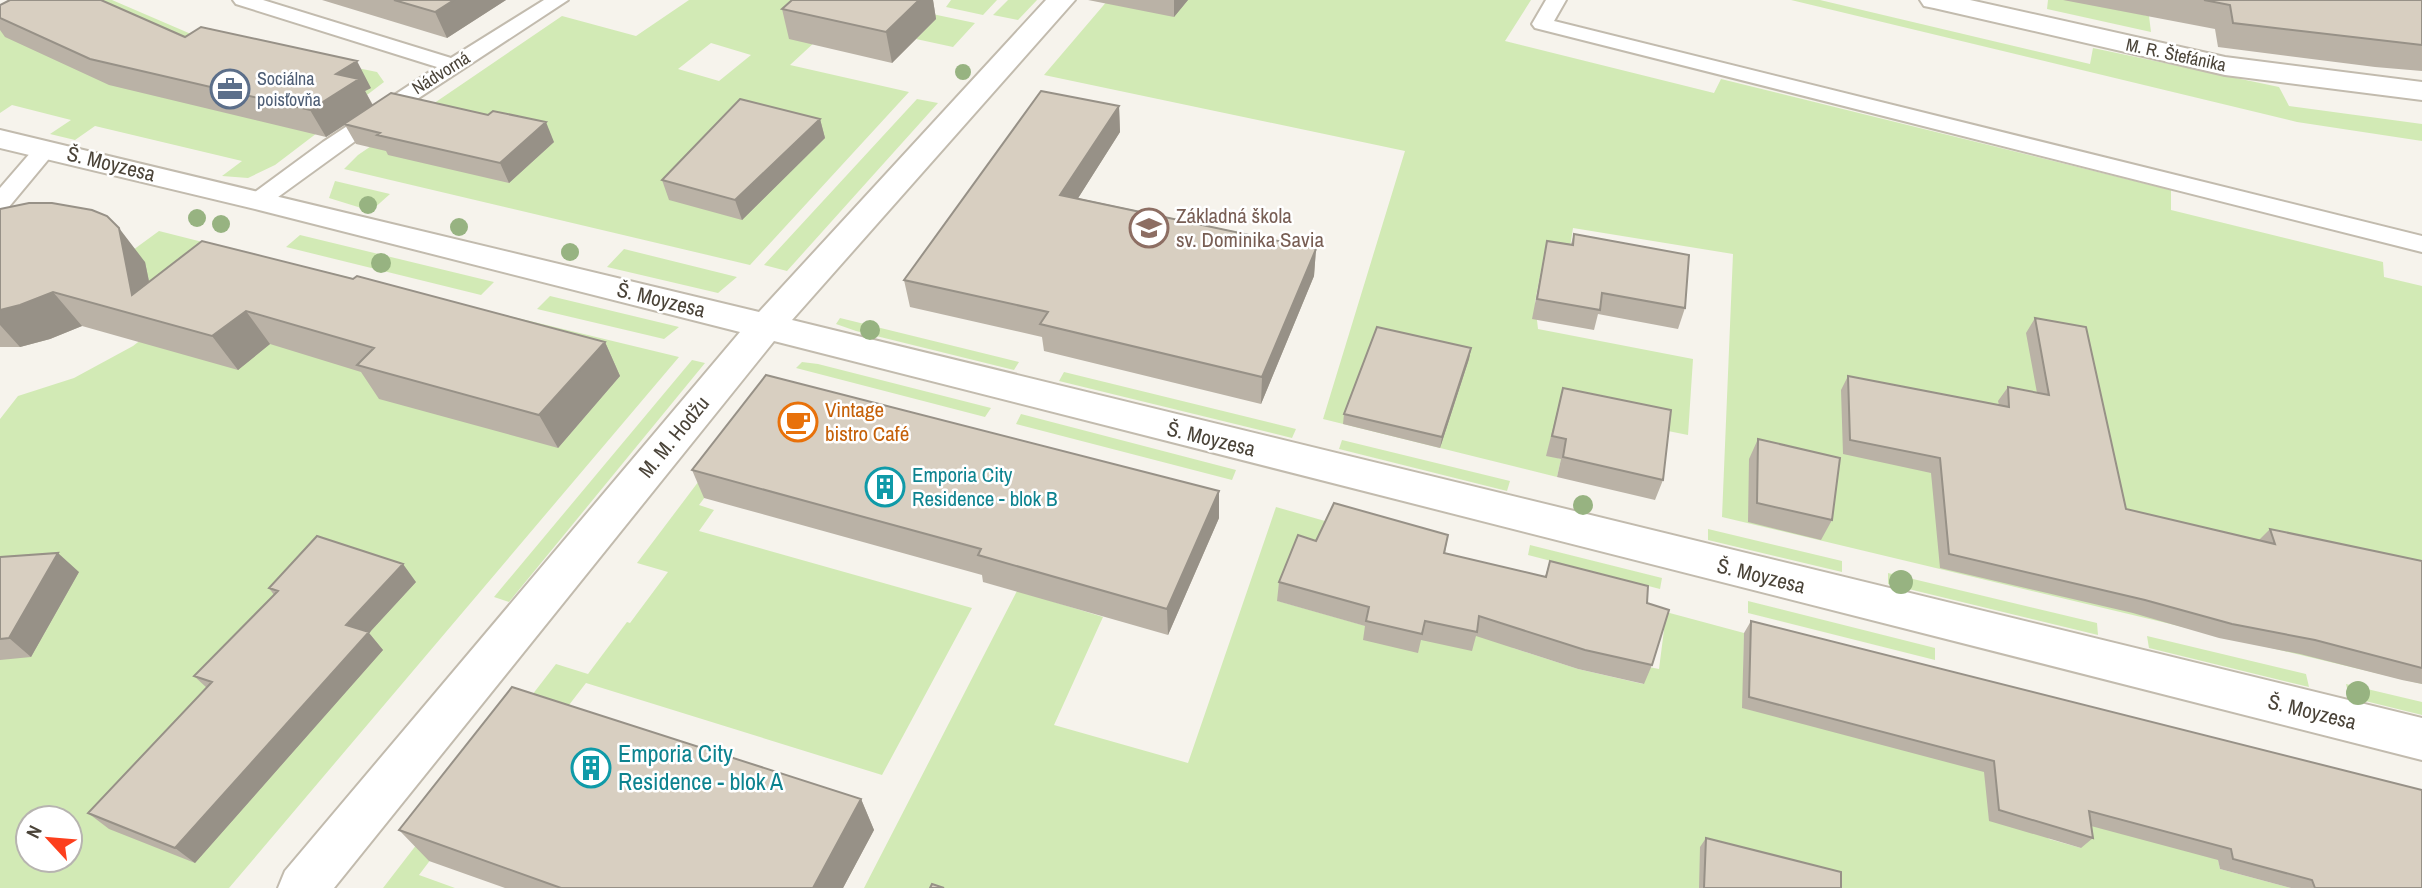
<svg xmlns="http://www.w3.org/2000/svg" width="2422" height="888" font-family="'Archivo Narrow',sans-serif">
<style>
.green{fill:#d2eab5;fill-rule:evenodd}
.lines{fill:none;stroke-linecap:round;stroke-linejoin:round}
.service-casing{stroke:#c2bbae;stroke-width:4}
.minor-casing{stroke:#c2bbae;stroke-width:4}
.service{fill:#fff;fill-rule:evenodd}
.minor{fill:#fff;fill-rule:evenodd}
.tree{fill:#97b381}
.wall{fill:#bab2a6}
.shaded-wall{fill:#979187}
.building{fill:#d8cfc1;stroke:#979187;stroke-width:2}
.labels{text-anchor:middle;stroke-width:5;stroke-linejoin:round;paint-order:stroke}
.far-street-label{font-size:18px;fill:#4b4439;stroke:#fff}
.far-service-label{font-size:18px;fill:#4e5e75;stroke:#fff;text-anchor:start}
.street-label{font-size:21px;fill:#4b4439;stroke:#fff}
.education-label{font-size:21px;fill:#785e54;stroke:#fff;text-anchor:start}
.food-label{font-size:21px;fill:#c56008;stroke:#fff;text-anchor:start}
.culture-label{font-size:21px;fill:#0d838f;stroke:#fff;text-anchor:start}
.near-culture-label{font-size:24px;fill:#0d838f;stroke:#fff;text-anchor:start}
</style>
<rect width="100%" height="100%" fill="#f6f3ec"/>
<path class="green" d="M35,0h77l79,34 186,38 7,10 -109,83 -27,13 -26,-2 20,-15 -147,-35 -20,14 -25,-6 21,-14 -59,-15 -12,8v-95z
M689,0h145l-18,41 -26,24 119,27 -159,173 -406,-96 14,-14 204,-139 74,20zM711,43l40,12 -32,26 -41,-12z
M951,0h46l-14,15 -37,-8z
M1008,0h29l-19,20 -25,-5z
M1108,0h423l-26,41 209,52 7,-14 450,111v20l212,52 1,15 38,9v398l-700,-167 11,-263 -160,-26 -4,26 -26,7 -8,41 3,27 155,30 -5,76 -130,-26 -11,46 14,4 -4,18 -234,-58 82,-268 -361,-76z
M1791,0h29l270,64 3,-16 186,39 10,19 133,18v17l-125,-19z
M2048,0h25l76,16 2,16 -104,-23z
M918,11l57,12 -22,24 -37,-8 19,-20z
M917,99l21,4 -151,168 -23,-6z
M335,181l55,13 -19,17 -42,-13z
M159,231l71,18 -102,60 5,-59z
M300,235l194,47 -13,13 -195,-48z
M624,249l113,28 -19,16 -111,-26z
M253,254l426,103 -450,531h-229v-469l18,-23 56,-18 59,-32zM28,818h42v42h-42z
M550,296l129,31 -15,12 -127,-30z
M840,318l179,44 -5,8 -158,-39 -20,-7z
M692,360l13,3 -196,239 -15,-5z
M802,362l16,2 173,44 -6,9 -189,-49z
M1064,372l232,57 -4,9 -233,-57z
M778,400l-79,105 15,5 -15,21 273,77 -90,167 -296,-92 -24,31 -17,-6 -126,167 36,13h-72l173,-224 32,10 39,-52 3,1 38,-51 -31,-9 120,-159z
M1021,414l215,56 -4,10 -216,-56z
M1342,440l168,41 -3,10 -168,-42z
M1085,459l-37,141 55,17 -49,108 134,38 88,-256 56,16 -54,78 88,25 78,-72 69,94 65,21 65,15 6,-17 10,2 5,-39 -25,-7 1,-18 104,28 -1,75 165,-34 141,165 32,9 -3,-26 117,-74 25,121 71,19h-1427z
M1708,529l134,32v11l-134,-32z
M1530,545l132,33 -2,11 -132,-34z
M1888,573l209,50 1,12 -210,-51z
M1748,601l187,47v12l-187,-47z
M2147,636l159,38 3,13 -160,-39z
M2346,684l76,18v13l-73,-18z"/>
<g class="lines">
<defs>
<path id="service" d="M233,0h30l188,58 93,-58h24l-192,126 -109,79h-16l-4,-5 4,-5 72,-53 114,-75 -201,-63z
M1546,0h20l-12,21 868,215v16l-887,-224 -3,-4z
M46,142l11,7 -49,59 -8,2v-22l38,-44z"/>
<path id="minor" d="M1046,0h29l-283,320 1630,398v42l-1648,-419 -440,547h-56l7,-17 455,-539 -481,-122 -259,-62v-18l759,182z
M1920,0h50l255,57 197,25v18l-197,-25 -291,-67 -10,-2z"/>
</defs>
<use href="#service" class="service-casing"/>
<use href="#minor" class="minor-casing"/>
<use href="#service" class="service"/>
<use href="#minor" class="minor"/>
</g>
<g class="tree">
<circle cx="963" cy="72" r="8"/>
<circle cx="368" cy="205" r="9"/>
<circle cx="197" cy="218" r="9"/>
<circle cx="221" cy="224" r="9"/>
<circle cx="459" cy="227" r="9"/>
<circle cx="570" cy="252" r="9"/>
<circle cx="381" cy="263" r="10"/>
<circle cx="870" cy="330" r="10"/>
<circle cx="1583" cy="505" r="10"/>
<circle cx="1901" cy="582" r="12"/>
<circle cx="2358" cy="693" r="12"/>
</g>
<path class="wall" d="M322,0h184l-59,38z
M792,0h141l3,19 -44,44 -103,-24 -7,-30z
M1088,0h100l-14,17z
M2063,0h359v71l-47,-4 -157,-20 -3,-18z
M0,5l185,32 186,51 -6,3 8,14 181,37 -45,41 -121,-28 -2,-4 -30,-7 -11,-19 -19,12 -217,-52 -104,-48 -5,-7z
M1119,106l1,26 -42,66 238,51 -2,27 -53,128 -217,-53 -2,-14 -132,-30 -6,-27z
M820,119l5,19 -83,82 -73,-20 -7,-20z
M0,209l145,53 4,19 456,61 15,34 -62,72 -179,-49 -18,-27 -91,-28 -32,26 -156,-44 -32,13 -30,8h-20z
M1574,234l111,74 -7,21 -80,-15 -4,16 -62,-11 15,-78 24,3z
M2035,318l91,191 133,31 11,-11 152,32v123l-20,-4 -102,-26 -81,-16 -86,-25 -193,-45 -9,-95 -88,-19 -2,-64 7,-14 151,29 -1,-4 10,-14 29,6 -11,-60z
M1471,348l-2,11 -29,89 -97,-24 1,-10z
M1563,388l100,92 -8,20 -98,-23 4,-18 -15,-3z
M1758,439l74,81 -11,20 -73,-18 1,-63z
M692,470l527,21v27l-51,117 -185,-53 -1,-7 -278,-77z
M1448,535l-3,18 100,24 5,-16 97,42 5,62 -8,19 -66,-15 -102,-33 -4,15 -51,-11 -3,13 -55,-13 2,-14 -88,-25 2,-19 37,-41z
M0,557l79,15 -48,85 -31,3z
M416,582l-47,51 14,17 -188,213 -86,-34 -21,-16 119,-125 -13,-12 80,-81 -5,-7z
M1751,621l671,267h-131l-71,-19 -2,-9 -127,-34 2,12 -12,10 -92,-27 -5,-49 -242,-64 2,-75z
M861,799l13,31 -31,58h-338l-76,-27 -30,-31z
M1706,838l135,50h-142l1,-41z"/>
<path class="shaded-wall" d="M454,0h52l-59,38 -12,-26z
M911,0h22l3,19 -44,44 -6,-31z
M1174,0h14l-14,17z
M357,61l14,27 -6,3 8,15 -47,31 -16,-27 26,-36z
M1119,106l1,26 -57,90 -3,-27z
M820,119l5,19 -83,82 -7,-20z
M546,122l8,20 -45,41 -9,-20z
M119,228l26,34 12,59 -25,-26z
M1316,249l-2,27 -53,128 1,-27z
M53,292l29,34 -32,13 -30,8 -20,-22v-15z
M246,311l24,33 -32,26 -26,-34z
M605,342l15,34 -62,72 -19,-33z
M1471,348l-2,11 -29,89 2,-11z
M1219,491v27l-51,117 -1,-26z
M58,553l21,19 -48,85 -22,-19z
M403,564l13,18 -47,51 14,17 -188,213 -20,-15 171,-223z
M861,799l13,31 -31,58h-30z"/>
<path class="building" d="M10,0h91l84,37 16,-10 156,34 -21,13 23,5 -49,31 -220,-51 -90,-41v-13z
M394,0h60l-19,12z
M792,0h127l-33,32 -104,-23z
M2204,0h218v45l-189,-22 -3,-18z
M1041,91l78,15 -59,89 256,54 -54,128 -222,-53 8,-12 -144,-32z
M391,93l97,22 5,-4 53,11 -46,41 -123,-28 3,-2 -36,-9z
M740,99l80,20 -85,81 -73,-20z
M29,203h23l40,7 15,6 12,12 13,67 70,-54 151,38 4,-3 248,66 -66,73 -182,-50 17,-17 -128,-37 -34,25 -159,-44 -33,13 -20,5v-101z
M1574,234l115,21 -4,53 -83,-15 -2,17 -63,-11 10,-58 26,4z
M2035,318l51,9 40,182 149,35 -5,-15 152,32v107l-107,-28 -83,-16 -87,-24 -196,-46 -9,-96 -90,-18 -2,-64 161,31 -1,-20 41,8z
M1377,327l94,21 -29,89 -98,-23z
M766,375l453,116 -52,118 -189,-54 3,-6 -289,-79z
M1563,388l108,22 -8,70 -100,-23 3,-18 -14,-3z
M1758,439l82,19 -8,62 -75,-17z
M1334,503l114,32 -4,18 102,24 4,-16 98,25 -1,17 22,7 -17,55 -67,-15 -106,-34 -2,16 -52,-11 -3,13 -56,-13 3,-14 -90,-25 19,-47 18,6z
M317,536l86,28 -57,61 23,7 -194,216 -87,-35 124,-131 -18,-6 84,-85 -9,-3z
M58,553l-49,85 -9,1v-82z
M1751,621l671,169v98h-107l-3,-8 -79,-21 -2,-10 -142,-38 4,27 -94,-28 -5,-49 -245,-64z
M512,687l349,112 -48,89h-252l-162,-58z
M1706,838l135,34v16h-137z
M932,884l12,4h-14z"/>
<defs>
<symbol id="office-ring" viewBox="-11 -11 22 22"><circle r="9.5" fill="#fff" stroke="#5c6f8a" stroke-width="1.5"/><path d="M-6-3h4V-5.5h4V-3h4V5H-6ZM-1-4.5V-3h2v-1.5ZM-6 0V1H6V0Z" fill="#5c6f8a"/></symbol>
<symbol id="school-ring" viewBox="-11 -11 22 22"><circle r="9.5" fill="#fff" stroke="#8d6e63" stroke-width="1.5"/><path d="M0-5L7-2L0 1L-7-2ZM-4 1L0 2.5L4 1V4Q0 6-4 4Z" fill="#8d6e63"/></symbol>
<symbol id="cafe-ring" viewBox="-11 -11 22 22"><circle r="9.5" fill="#fff" stroke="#e8710a" stroke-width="1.5"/><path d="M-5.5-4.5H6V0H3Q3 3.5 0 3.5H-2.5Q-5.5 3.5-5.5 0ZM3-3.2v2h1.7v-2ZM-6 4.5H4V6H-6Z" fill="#e8710a"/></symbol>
<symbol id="building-ring" viewBox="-11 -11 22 22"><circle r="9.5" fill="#fff" stroke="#0f9aa8" stroke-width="1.5"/><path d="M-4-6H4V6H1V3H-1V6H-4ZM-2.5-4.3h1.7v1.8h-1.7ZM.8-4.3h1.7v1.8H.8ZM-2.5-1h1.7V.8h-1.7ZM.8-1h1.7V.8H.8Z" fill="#0f9aa8"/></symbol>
</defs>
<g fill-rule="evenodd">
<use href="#office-ring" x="208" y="67" width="44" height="44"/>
<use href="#school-ring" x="1127" y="206" width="44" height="44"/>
<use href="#cafe-ring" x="776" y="400" width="44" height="44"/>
<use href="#building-ring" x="863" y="465" width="44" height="44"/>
<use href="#building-ring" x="569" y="746" width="44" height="44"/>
</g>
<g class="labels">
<g class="far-street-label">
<text transform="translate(2176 55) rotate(12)" y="6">M. R. Štefánika</text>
<text transform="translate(441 73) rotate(-32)" y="6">Nádvorná</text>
</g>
<g class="far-service-label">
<text x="257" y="85">Sociálna<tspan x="257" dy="21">poisťovňa</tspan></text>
</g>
<g class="street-label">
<text transform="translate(111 164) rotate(14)" y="7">Š. Moyzesa</text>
<text transform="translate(661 300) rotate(14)" y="7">Š. Moyzesa</text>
<text transform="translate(674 437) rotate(-51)" y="7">M. M. Hodžu</text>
<text transform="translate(1211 439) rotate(14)" y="7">Š. Moyzesa</text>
<text transform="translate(1761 576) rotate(14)" y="7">Š. Moyzesa</text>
<text transform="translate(2312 712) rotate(14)" y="7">Š. Moyzesa</text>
</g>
<g class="education-label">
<text x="1176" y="223">Základná škola<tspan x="1176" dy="24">sv. Dominika Savia</tspan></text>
</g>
<g class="food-label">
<text x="825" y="417">Vintage<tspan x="825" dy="24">bistro Café</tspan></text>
</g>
<g class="culture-label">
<text x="912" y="482">Emporia City<tspan x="912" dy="24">Residence - blok B</tspan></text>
</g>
<g class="near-culture-label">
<text x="618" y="762">Emporia City<tspan x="618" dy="28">Residence - blok A</tspan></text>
</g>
</g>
<g transform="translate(49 839) rotate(296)"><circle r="33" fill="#ffffff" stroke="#b7b4b0" stroke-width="2"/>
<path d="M0-5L12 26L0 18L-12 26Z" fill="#fc3f1d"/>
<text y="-10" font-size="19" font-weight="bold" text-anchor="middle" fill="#4b4439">N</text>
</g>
</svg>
